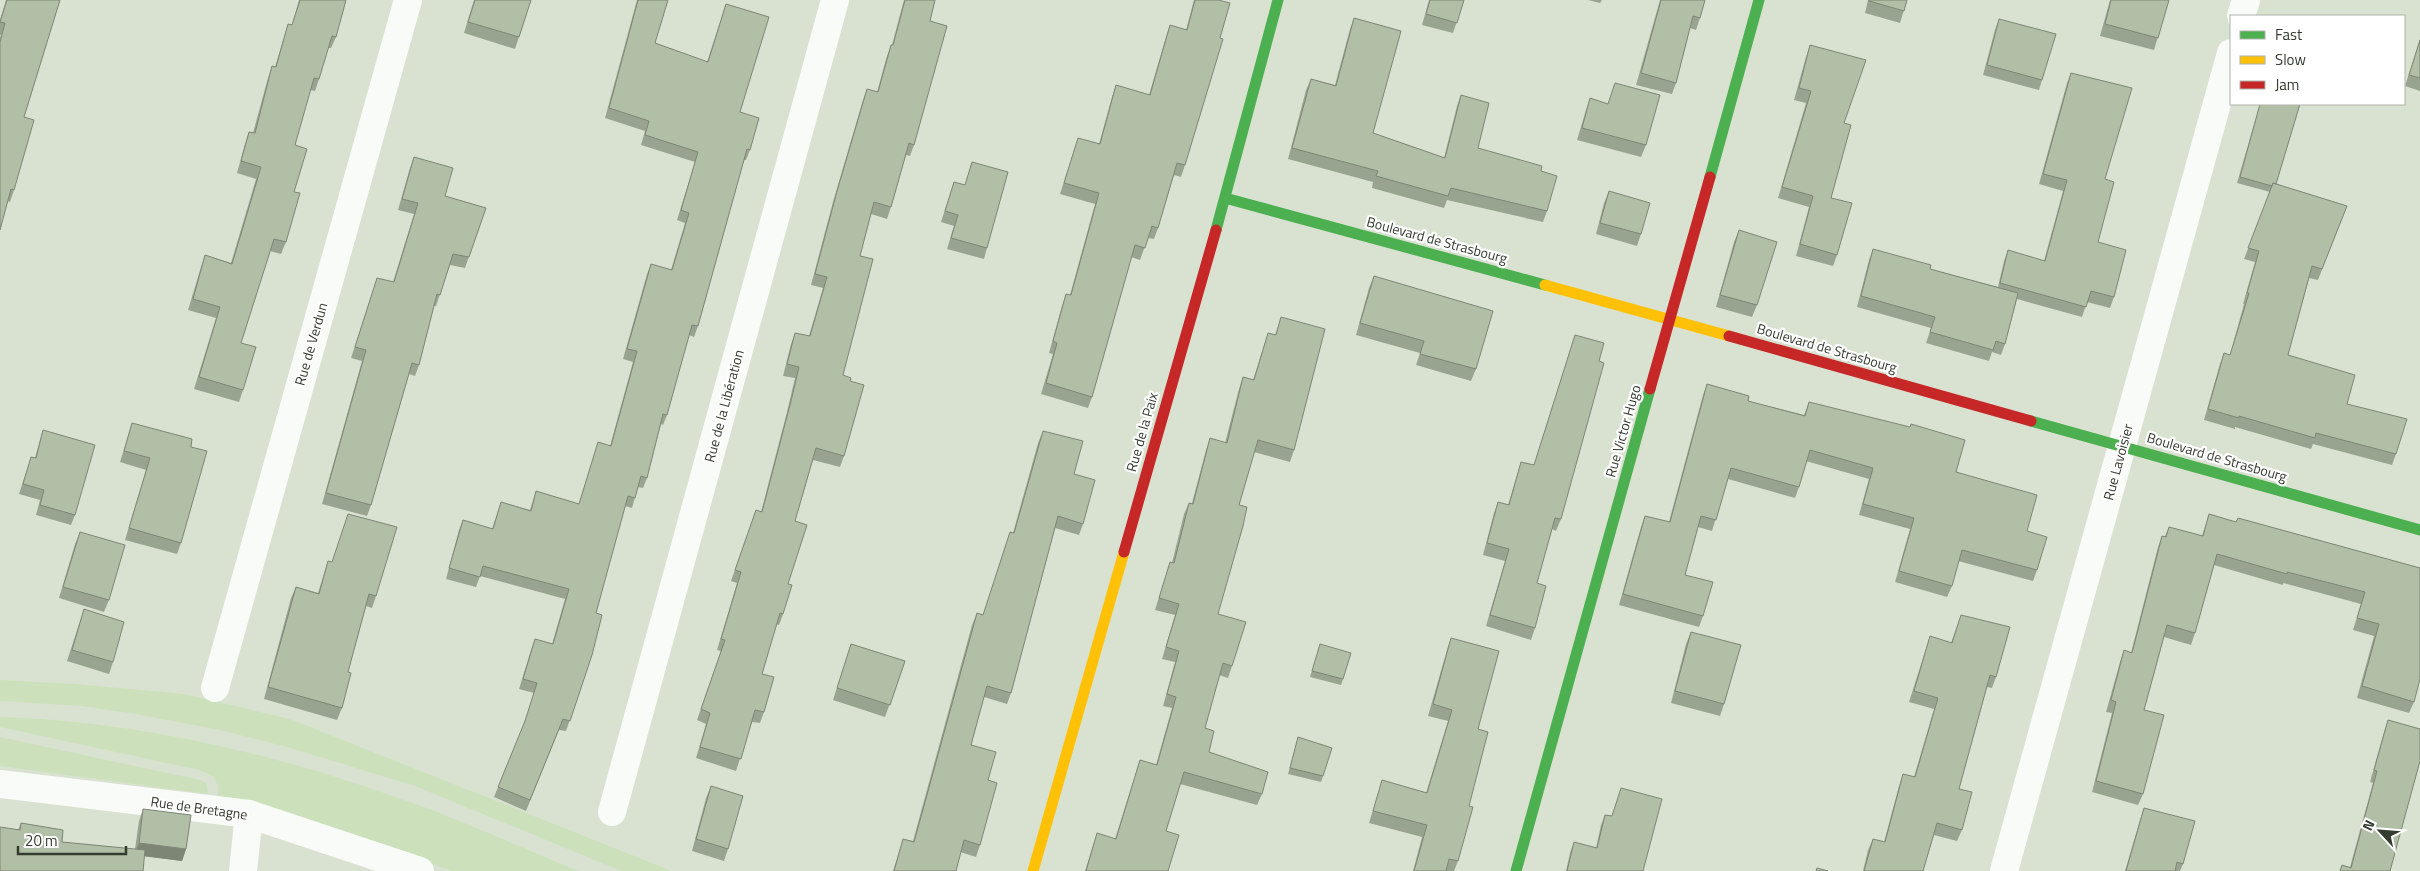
<svg xmlns="http://www.w3.org/2000/svg" width="2420" height="871" font-family="'Titillium Web',sans-serif">
<style>
.green{fill:#cce1bb}
.lines{fill:none;stroke-linecap:round;stroke-linejoin:round}
.street{stroke:#f9fbf8;stroke-width:28}
.fast{stroke:#4caf50;stroke-width:11}
.slow{stroke:#ffc107;stroke-width:11}
.jam{stroke:#c62828;stroke-width:11}
.wall{fill:#99a490}
.shaded-wall{fill:#7d8675}
.building{fill:#b2bfa7;stroke:#7d8675}
.labels{text-anchor:middle;stroke-width:4.5;stroke-linejoin:round;paint-order:stroke}
.street-label{font-size:14px;fill:#343b2f;stroke:#fff}
</style>
<rect width="100%" height="100%" fill="#d9e2d1"/>
<path class="green" d="M0,680l75,4 109,10 106,25 382,152h-51l-206,-85 -128,-39 -67,-17 -84,-16 -55,-8 -81,-5z
M0,717c139,4 280,38 410,85 57,20 112,46 168,69h-126l-186,-65 -48,-10v-10l-5,-10 -14,-6 -199,-43z
M0,737l200,43 6,3 2,11 -208,-28z"/>
<g class="lines">
<path class="street" d="M2241,16l5,-16
M215,688l193,-688
M0,784l249,30 171,57
M612,812l223,-812
M243,871l6,-57
M2004,871l227,-818"/>
<path class="fast" d="M1710,177l49,-177
M1225,198l320,87
M1216,230l62,-230
M2031,421l389,109
M1516,871l134,-482"/>
<path class="slow" d="M1545,285l184,51
M1033,871l91,-319"/>
<path class="jam" d="M1729,336l302,85
M1650,389l60,-212
M1124,552l92,-322"/>
</g>
<path class="wall" d="M6,0h54l-36,117 -10,73 -4,12 -2,-1 -8,29v-192l1,-3h-1v-15z
M299,0h47l-10,37 -5,11h-3l-9,31 -4,12 -5,-1 -15,55 -1,47 -8,50 -5,12 -11,-3 -29,92 2,47 -4,12 -45,-13 22,-71 -28,-8 13,-43 4,-12 26,8 25,-84 -19,-6 8,-29 4,-12 4,1 15,-55 4,-12 3,1 13,-43 4,1z
M474,0h57l-16,49 -51,-16z
M637,0h31l-13,43 52,19 19,-58 14,108 10,38 -4,10h-2l-46,166 -4,11 -5,-2 -22,80 -4,10 -2,-1 -14,54 -4,10 -5,-1 -6,21 -7,-2 -29,107 -4,42 -26,76 -7,-1 -33,81 -32,-14 29,-71 11,-33 -15,-4 12,-39 4,-11 17,5 13,-45 -85,-23 -4,11 -30,-8 13,-49 4,-10 29,9 9,-27 29,8 6,-19 43,13 19,-62 12,4 23,-84 -10,-3 24,-85 4,-10 20,6 14,-47 -8,-3 18,-58 -54,-17 4,-14 -40,-13z
M904,0h31l-5,21 -16,124 -4,11 -4,-1 -15,52 -4,12 -16,-5 -11,42 -17,119 7,6 -6,75 -4,11 -27,-7 -18,61 -7,63 -5,30 -4,11 -3,-1 -14,50 2,38 -4,11 -8,-1 -16,49 -40,-13 10,-34 -9,-4 24,-69 -4,-1 20,-67 -6,-2 25,-71 5,2 26,-100 8,-34 -12,-2 8,-32 4,-11 14,3 14,-48 -12,-3 22,-83 30,-102 4,-11 10,3 10,-36 4,-11h1z
M1194,0h24l-33,165 -4,12 -7,-2 -16,53 -4,11 -6,-1 -8,22 -9,-3 -39,140 -4,11 -47,-14 12,-40 -4,-1 13,-47 4,-12 4,1 25,-91 -35,-10 18,-56 21,6 13,-47 4,-12 33,10 17,-58 4,-12 16,5z
M1429,0h35l-11,33 -31,-8z
M1588,0h14l-2,3z
M1660,0h45l-5,18 -4,12 -6,-2 -14,55 -4,11 -36,-9z
M1868,0h39l-7,23 -35,-10z
M2110,0h59l-15,50 -54,-14z
M1354,18l19,115 71,25 13,-52 4,-11 17,53 63,23 6,40 -4,11 -96,-22 -3,8 -72,-20 1,-6 -85,-23 18,-69 5,-11 24,6 15,-56z
M1999,19l43,61 -3,10 -56,-15 12,-45z
M2420,39v52l-15,-5z
M1810,45l34,78 -13,75 6,57 -4,11 -37,-10 13,-49 -31,-9 28,-95 -12,-3 12,-43z
M2071,73l34,106 -7,63 16,55 -4,11 -23,-6 -5,15 -65,-18 -12,45 -4,11 -9,-3 -3,9 -63,-18 5,-15 -74,-21 12,-47 4,-11 57,20 68,18 6,-26 4,-11 36,11 19,-70 -24,-7 28,-101z
M1615,83l31,62 -5,12 -64,-17 9,-30 4,-12 18,6z
M2260,104h40l-24,80 71,22 -29,74 -9,-2 -21,77 59,49 49,50 -4,11 -79,-21 -2,5 -76,-22v2l-31,-9 16,-56 4,-11 6,2 14,-51h-1l12,-42 -11,-3 26,-67 -33,-9z
M414,157l31,39 41,12 -21,60 -15,-3 -14,41h-2l-15,59 -4,11 -6,-2 -38,131 -4,11 -45,-12 40,-143 -11,-3 26,-80 16,4 21,-68 -16,-4 12,-42z
M972,162l15,86 -3,11 -37,-10 7,-23 -13,-4 13,-40 11,3z
M1609,191l32,43 -4,12 -41,-12 8,-31z
M1739,230l18,75 -5,12 -36,-10 18,-65z
M1374,276l102,93 -5,12 -55,-16 4,-12 -64,-18 13,-47z
M1281,317l13,133 -4,12 -36,-10 -15,53 -21,109 14,52 -4,12 -9,-3 -14,53 4,24 53,42 -5,11 -77,-21 -14,47 2,40h-83l12,-38 18,6 25,-79 16,5 16,-57 -9,-2 12,-44 -13,-3 13,-44 -20,-5 15,-48 2,1 12,-49 5,-11h3l14,-53 4,-12 15,5 14,-54 4,-12 10,3 15,-47 7,2z
M1575,335l-14,184 -5,12 -4,-2 -15,54 -2,45 -4,12 -45,-14 19,-65 -22,-6 11,-42 4,-11 10,3 13,-43 13,3z
M1707,384l41,17 56,14 5,-13 147,70 71,59 10,39 -4,11 -75,-20 -6,25 -5,11 -52,-15 15,-53 -51,-14 10,-36 -63,-18 -7,26 -4,11 -67,-19 -16,52 -14,-4 -13,48 18,41 -4,11 -80,-22 22,-78 4,-11 24,6 34,-127z
M132,423l59,24 -10,96 -4,11 -52,-14 21,-70 -26,-8z
M43,430l32,85 -4,10 -35,-10 4,-15 -21,-6 12,-37 4,1 5,-18z
M1043,431l31,43 9,50 -4,11 -24,-7 -44,165 -4,11 -23,-7 -13,48 17,35 -8,65 -4,12 -16,-5 -4,19h-63l10,-32 10,2 59,-216 5,-12 6,2 27,-83 3,1 25,-90z
M2209,514l27,8 2,-4 182,50 -6,134 -5,11 -52,-15 17,-62 -21,-6 8,-26 -78,-21v2l-69,-20 -19,68 -4,12 -27,-8 -20,73 -1,84 -5,11 -46,-13 20,-79 -6,-1 14,-50 4,-12 7,3 27,-106 4,-11h3l4,-9 33,9z
M80,532l29,68 -5,12 -45,-14 16,-54z
M328,561l48,35 -4,12 -6,-2 -18,66 -6,36 -5,12 -73,-21 27,-101 5,-11 22,6z
M84,609l29,53 -4,12 -42,-13z
M1961,615l35,62 -4,11 -5,-1 -28,102 3,41 -5,11 -23,-6 -11,36h-60l5,-21 5,-11 11,3 15,-56 4,-12 11,3 20,-68 -25,-7 21,-66 21,7z
M1691,632l33,72 -4,12 -49,-13 15,-59z
M1451,638l27,91 -9,77 -11,55 -4,10h-41l9,-34 -53,-14 13,-43 44,13 22,-72 -20,-5 19,-66z
M851,644l54,17 -20,56 -52,-17z
M1320,644l23,35 -2,6 -31,-8z
M2388,720l2,151h-50l2,-6 8,2 23,-84 -3,-1 14,-50z
M1298,737l25,39 -2,6 -33,-8z
M711,786l17,63 -4,12 -32,-10 14,-53z
M1621,788l22,83h-77l4,-18 4,-11 22,6 5,-23 4,-10 7,1z
M2144,808l39,56 -3,7h-55l15,-51z
M143,809l43,40 -4,12 -38,-5 -1,15 -125,-41 3,-7 41,19 73,7 4,-28z"/>
<path class="shaded-wall" d="M139,843l47,6 -4,12 -48,-6z"/>
<path class="building" d="M7,0h53l-36,117 10,3 -20,70 -3,-1 -11,41v-188l5,-19 -5,-1z
M300,0h46l-10,37 -4,-1 -13,43 -5,-1 -19,67 12,4 -13,43 6,1 -14,49 -12,-3 -33,104 15,4 -13,43 -44,-13 21,-70 -27,-8 12,-44 27,9 29,-97 -20,-6 8,-29 6,1 17,-67 4,1 12,-43 4,1z
M475,0h56l-12,37 -51,-15z
M638,0h30l-13,43 53,19 18,-58 43,13 -29,95 19,6 -9,32 -3,-1 -49,177 -6,-1 -25,90 -4,-1 -16,64 -6,-2 -6,22 -7,-2 -32,117 6,2 -10,40 -22,66 -7,-2 -33,81 -32,-13 27,-66 12,-38 -14,-4 12,-40 18,5 16,-55 -86,-23 -3,11 -31,-9 14,-48 30,9 8,-27 30,9 5,-20 43,13 19,-62 13,4 26,-95 -10,-2 24,-85 21,6 17,-57 -8,-3 17,-58 -53,-17 4,-14 -40,-13z
M905,0h30l-5,21 17,5 -33,119 -5,-2 -18,64 -17,-5 -14,54 13,3 -30,116 8,3 -1,3 14,4 -20,71 -28,-8 -21,73 12,4 -19,59 4,1 -9,29 -3,-1 -18,61 12,3 -10,35 -9,-2 -14,49 -41,-12 10,-34 -9,-4 24,-69 -4,-1 20,-67 -6,-2 21,-60 6,2 29,-111 8,-34 -12,-3 8,-31 15,3 17,-59 -12,-3 22,-83 30,-102 11,3 13,-47h2z
M1195,0h23l12,3 -10,35 3,1 -38,126 -8,-2 -19,65 -6,-2 -7,22 -10,-3 -43,152 -46,-14 11,-40 -4,-2 13,-47 5,1 28,-102 -35,-10 14,-45 22,6 16,-59 34,10 20,-70 17,5z
M1430,0h34l-7,23 -31,-9z
M1661,0h44l-5,18 -7,-2 -17,67 -35,-10z
M1869,0h38l-3,11 -35,-10z
M2111,0h58l-11,38 -53,-14z
M1354,18l47,13 -28,102 72,25 16,-63 28,8 -11,45 64,18 -1,5 16,5 -10,35 -96,-23 -3,8 -72,-20 2,-5 -86,-23 19,-69 25,7z
M1999,19l57,15 -14,46 -55,-15z
M2420,40v38l-11,-3z
M1810,45l56,15 -22,63 7,2 -20,73 21,5 -15,52 -37,-11 13,-48 -31,-9 29,-96 -12,-3z
M2071,73l61,15 -27,91 9,3 -16,60 28,8 -12,47 -23,-6 -5,16 -86,-24 8,-33 37,11 22,-81 -24,-6z
M1615,83l45,12 -14,50 -64,-17 8,-30 18,6z
M2260,104h40l-24,80 -3,-1 -1,3 -32,-9z
M414,157l39,11 -8,28 41,12 -17,49 -16,-3 -13,41 -3,-1 -18,71 -7,-2 -41,142 -45,-12 40,-143 -11,-3 22,-69 17,4 24,-79 -16,-4z
M972,162l36,10 -21,76 -36,-10 7,-23 -13,-4 9,-29 11,3z
M2273,183l74,23 -25,63 -10,-3 -24,89 67,20 -8,29 60,15 -11,35 -80,-21 -1,5 -76,-22v2l-31,-9 16,-56 6,2 19,-62h-2l12,-42 -11,-3z
M1609,191l41,12 -9,31 -41,-11z
M1739,230l38,12 -20,63 -37,-10z
M1873,249l58,16 -1,4 88,24 -13,51 -9,-3 -3,9 -63,-18 5,-15 -74,-21z
M1374,276l119,35 -17,58 -56,-15 4,-13 -64,-18z
M1281,317l44,12 -31,121 -36,-10 -19,65 8,2 -4,19 -25,88 28,8 -14,44 -9,-3 -18,65 9,3 -5,21 59,20 -6,22 -78,-22 -18,59 13,4 -11,36h-82l11,-38 19,6 24,-79 17,5 19,-68 -9,-3 12,-43 -13,-4 13,-43 -20,-6 11,-36 4,1 15,-60 4,1 17,-66 17,5 16,-66 11,3 14,-47 8,2z
M1575,335l29,8 -5,18 5,2 -43,156 -6,-1 -18,65 9,3 -11,42 -45,-13 19,-66 -22,-6 11,-41 11,3 12,-43 13,3z
M1707,384l42,12 -1,5 57,15 4,-14 101,25 1,-3 54,16 -9,32 81,23 -10,36 20,6 -10,33 -75,-20 -10,36 -53,-15 15,-53 -51,-14 10,-36 -63,-18 -11,37 -68,-19 -15,52 -15,-4 -16,59 28,7 -10,34 -80,-22 22,-78 25,6z
M132,423l60,16 -1,8 16,4 -26,92 -52,-15 21,-70 -26,-7z
M43,430l52,15 -20,70 -35,-10 4,-15 -21,-6 8,-27 5,1z
M1043,431l40,10 -9,33 21,6 -12,44 -25,-8 -47,177 -24,-7 -16,59 25,7 -8,28 9,3 -17,62 -16,-5 -8,31h-62l9,-32 11,3 63,-229 6,2 27,-83 4,1z
M348,514l49,13 -21,69 -7,-2 -21,78 3,1 -9,35 -74,-21 28,-100 23,7 9,-33 4,1z
M2209,514l27,8 2,-4 182,50v111l-6,23 -52,-16 17,-62 -22,-6 8,-26 -78,-20v2l-70,-20 -22,79 -28,-8 -23,85 20,5 -21,79 -47,-13 20,-79 -5,-2 13,-50 8,3 30,-117 4,1 3,-10 34,9z
M80,532l45,13 -16,55 -46,-13z
M84,609l40,13 -11,40 -41,-12z
M1961,615l49,12 -14,50 -6,-2 -31,114 13,3 -10,38 -25,-7 -14,48h-59l9,-32 12,3 18,-68 12,3 23,-79 -24,-7 16,-55 22,7z
M1691,632l50,13 -17,59 -49,-13z
M1451,638l48,13 -21,78 10,3 -19,74 4,1 -15,54 -9,-2 -3,12h-32l13,-46 -54,-14 9,-31 45,13 25,-83 -19,-6z
M851,644l54,17 -15,44 -53,-17z
M1320,644l31,9 -8,26 -31,-8z
M2388,720l32,9v32l-30,110h-50l2,-6 9,3 26,-97 -3,-1z
M1298,737l34,11 -9,28 -33,-8z
M711,786l32,10 -15,53 -32,-10z
M1621,788l41,11 -19,72h-76l7,-29 23,6 8,-33 7,1z
M2144,808l51,13 -12,43 -6,-2 -2,9h-49z
M143,809l48,6 -5,34 -47,-6z
M21,823l42,7 -1,12 83,8 -2,21h-143v-44l20,3z
M1817,868l11,3h-12z"/>
<g class="labels">
<g class="street-label">
<text transform="translate(1437 240) rotate(15)" y="5">Boulevard de Strasbourg</text>
<text transform="translate(311 344) rotate(-74)" y="5">Rue de Verdun</text>
<text transform="translate(1827 348) rotate(16)" y="5">Boulevard de Strasbourg</text>
<text transform="translate(724 406) rotate(-75)" y="5">Rue de la Libération</text>
<text transform="translate(1623 431) rotate(-74)" y="5">Rue Victor Hugo</text>
<text transform="translate(1142 432) rotate(-74)" y="5">Rue de la Paix</text>
<text transform="translate(2217 457) rotate(16)" y="5">Boulevard de Strasbourg</text>
<text transform="translate(2118 462) rotate(-75)" y="5">Rue Lavoisier</text>
<text transform="translate(199 808) rotate(8)" y="5">Rue de Bretagne</text>
</g>
</g>
<rect x="2230" y="15" width="175" height="90" fill="#ffffff" stroke="#aeb1ac"/>
<rect x="2240" y="31" width="25" height="8" fill="#4caf50" stroke="#aeb1ac"/>
<text x="2275" y="40" font-size="15" fill="#343b2f">Fast</text>
<rect x="2240" y="56" width="25" height="8" fill="#ffc107" stroke="#aeb1ac"/>
<text x="2275" y="65" font-size="15" fill="#343b2f">Slow</text>
<rect x="2240" y="81" width="25" height="8" fill="#c62828" stroke="#aeb1ac"/>
<text x="2275" y="90" font-size="15" fill="#343b2f">Jam</text>
<g transform="translate(2380 831) rotate(296)" stroke="#ffffff" stroke-width="4" paint-order="stroke">
<path d="M0-4L9 19L0 12L-9 19Z" fill="#343b2f"/>
<text y="-8" font-size="14" font-weight="bold" text-anchor="middle" fill="#343b2f">N</text>
</g>
<path d="M18 846v8h108v-8" fill="none" stroke="#343b2f" stroke-width="2.5"/>
<text x="25" y="846" font-size="15" fill="#343b2f" stroke="#ffffff" stroke-width="4" paint-order="stroke">20 m</text>
</svg>
